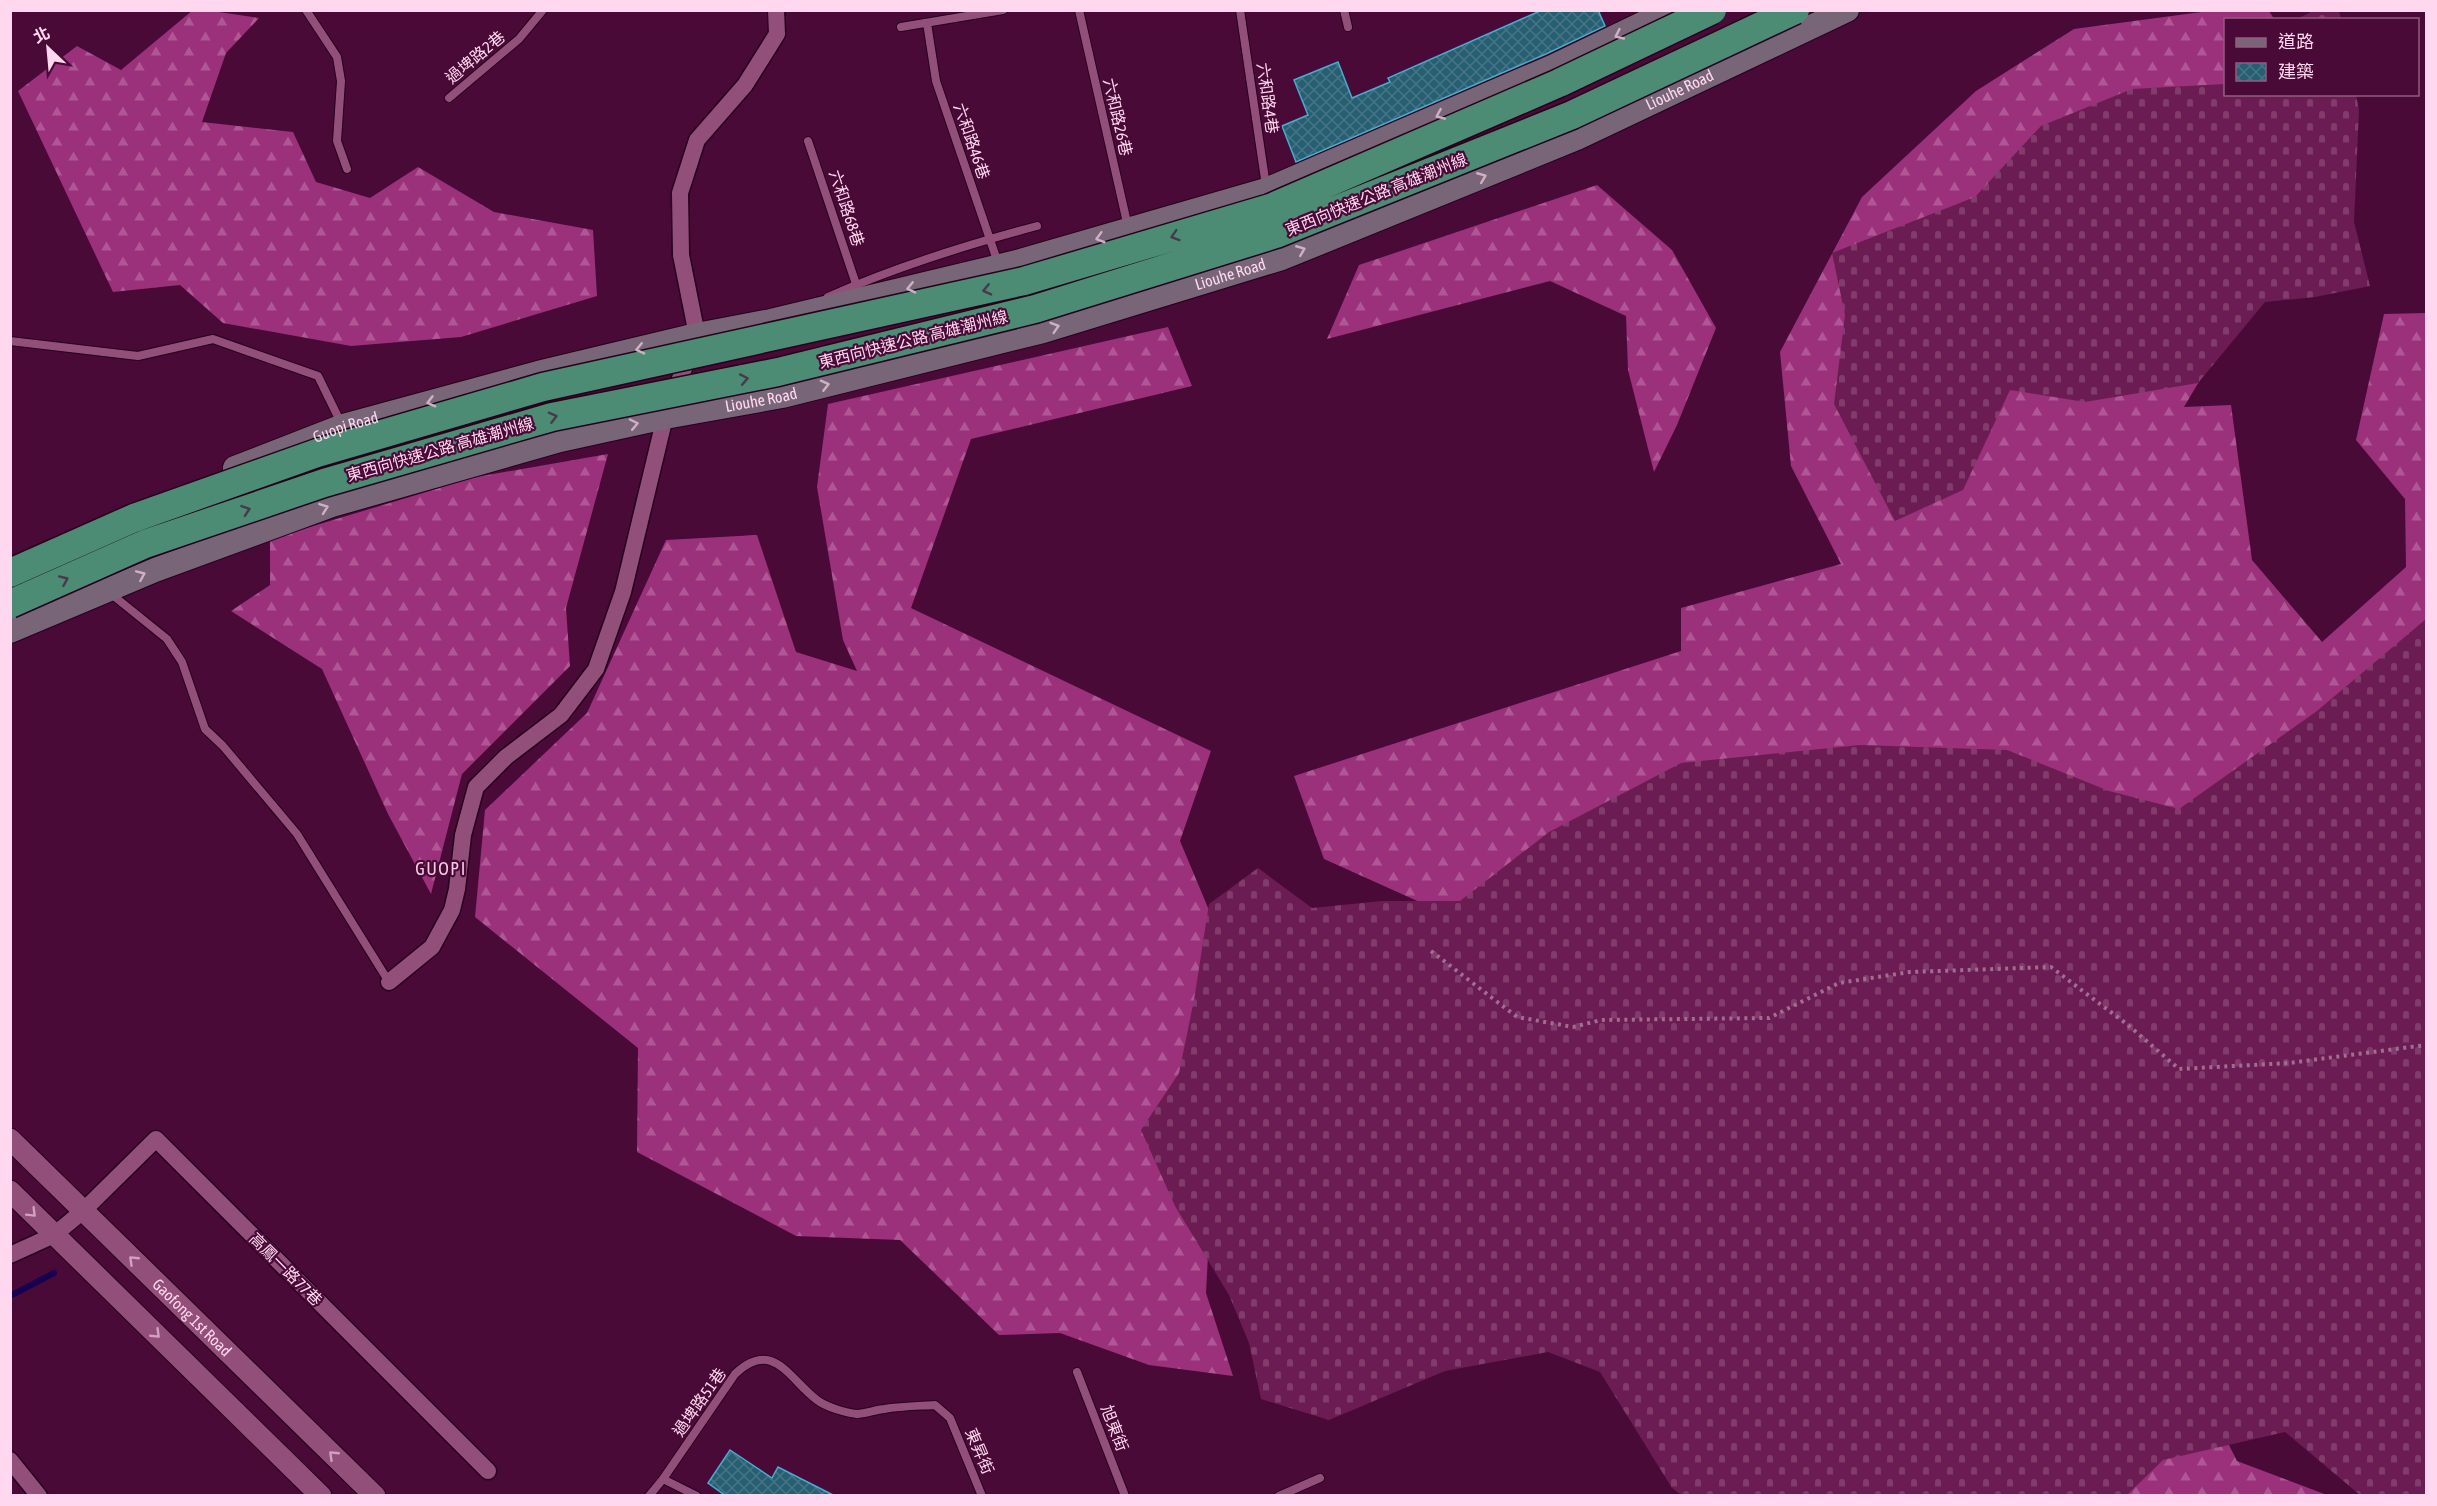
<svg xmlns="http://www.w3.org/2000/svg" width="2437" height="1506" font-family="'Asap Condensed','Noto Sans TC',sans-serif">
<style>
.forest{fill:url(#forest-firs)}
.cemetery{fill:url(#cemetery-stones)}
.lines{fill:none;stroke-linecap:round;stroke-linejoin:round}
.stream{stroke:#170052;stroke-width:6}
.building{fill:url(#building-cross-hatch);stroke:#46aece;stroke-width:1.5}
.service-casing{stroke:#27001c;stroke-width:10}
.minor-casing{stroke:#27001c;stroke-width:19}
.tertiary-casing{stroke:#27001c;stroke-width:23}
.secondary-casing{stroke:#27001c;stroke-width:26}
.path{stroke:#a16d90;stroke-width:4;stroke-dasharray:3 4.5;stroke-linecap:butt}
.service{stroke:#924f7a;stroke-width:8}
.minor{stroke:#924f7a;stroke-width:16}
.tertiary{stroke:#924f7a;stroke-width:21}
.secondary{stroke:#786678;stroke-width:24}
.trunk-bridge-casing{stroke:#27001c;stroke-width:31;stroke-linecap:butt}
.trunk-bridge{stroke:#4c8c74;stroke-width:28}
.oneway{stroke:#d0b0c5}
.oneway2{stroke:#4a384c}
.oneway3{stroke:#d3a1c0}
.labels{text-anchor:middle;stroke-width:4.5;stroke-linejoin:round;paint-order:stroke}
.street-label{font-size:16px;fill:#ffd8ef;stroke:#490a37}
.neighbourhood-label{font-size:18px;letter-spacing:1.5px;fill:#f8cae6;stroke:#490a37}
</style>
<defs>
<pattern id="forest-firs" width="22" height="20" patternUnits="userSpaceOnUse" patternTransform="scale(1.5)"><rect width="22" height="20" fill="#9b307b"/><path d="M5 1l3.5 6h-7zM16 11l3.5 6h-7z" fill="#af5794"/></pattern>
<pattern id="cemetery-stones" width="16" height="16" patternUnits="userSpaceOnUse" patternTransform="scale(1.5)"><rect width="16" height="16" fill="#6b1c53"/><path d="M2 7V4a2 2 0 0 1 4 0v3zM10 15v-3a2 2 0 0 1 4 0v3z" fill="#813c6c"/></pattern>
<pattern id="building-cross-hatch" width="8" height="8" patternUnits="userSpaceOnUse" patternTransform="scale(1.5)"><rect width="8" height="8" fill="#265f71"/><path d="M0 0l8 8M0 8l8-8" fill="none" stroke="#477586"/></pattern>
</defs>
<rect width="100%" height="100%" fill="#490a37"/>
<path class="forest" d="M193,10l19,1 47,7 -33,35 -24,69 91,10 23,50 54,16 48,-31 76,45 99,18 4,66 -136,41 -110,9 -128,-23 -43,-38 -67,7 -95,-201 59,-45 44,24z
M2209,11h60l5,8 -48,1v74l62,137 -104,176 47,-2 21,155 70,82 84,-75 -1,-68 -49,-59 28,-126 42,-1v376l-235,160 -727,73 -140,-63 -30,-83 387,-125v-43l160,-44 -50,-98 -11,-114 82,-155 114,-106 98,-62z
M1597,185l75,65 44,78 -39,97 -23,47 -26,-102 -2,-54 -76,-35 -223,58 32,-74z
M1168,327l24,59 -221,53 -60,169 300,143 -31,90 63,150 -31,189 -6,113 27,83 -84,-11 -89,-32 -61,2 -99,-95 -104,-4 -159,-84 1,-104 -163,-131 10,-107 102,-97 79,-173 91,-5 39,117 61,19 -14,-31 -26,-153 11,-83z
M608,454l-42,154 4,58 -108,108 -31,120 -43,-80 -66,-145 -91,-58 39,-26v-46l206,-62z
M2219,1425l18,36 90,34 -369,1z"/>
<path class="cemetery" d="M2313,11h26l2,8h-44z
M2225,84l1,10 130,1 3,15 -5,112 16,64 -55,11 -50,5 -67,81 -113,19 -75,-12 -47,100 -68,31 -61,-117 11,-89 -13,-62 143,-56 66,-71 91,-37z
M2426,619v876h-66l-75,-63 -122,28 -36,35h-446l-9,-7 -72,-116 -52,-20 -103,19 -116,49 -68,-21 -12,-56 -20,-48 -54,-89 -34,-76 38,-57 15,-73 15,-96 49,-36 54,40 70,-7h78l89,-69 132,-69 179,-18 147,5 102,41 70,18 138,-98z"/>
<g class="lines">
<path class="stream" d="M10,1296l44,-23"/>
</g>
<path class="building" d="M1542,10h56l7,16 -59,28 -250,108 -14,-36 26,-11 -14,-35 44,-18 14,36 38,-16 -2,-4z
M730,1450l42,28 6,-11 57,29h-109l-18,-13z"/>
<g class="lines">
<defs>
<path id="service" d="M306,10l31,47 4,24 -4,60 10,28
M1079,10l49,217
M1240,10l26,176
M1344,10l4,17
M927,23l9,58 62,182
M901,27l102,-17
M449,98l70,-59 24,-29
M808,141l48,143
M828,297c67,-30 138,-52 209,-71
M10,341l128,15 75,-17 105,37 23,47
M110,593l57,46 15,23 23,67 18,17 74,88 92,148
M1077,1372l48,124
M663,1479l34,17
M649,1496l14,-17 72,-105c38,-36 54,5 82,26 9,7 29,13 40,14 8,0 18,-4 27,-5 17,-3 34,-3 51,-4l15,13 32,78
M1279,1496l41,-18"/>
<path id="minor" d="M389,982l43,-35 20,-37 5,-21 6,-54 13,-48 30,-30 55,-42 35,-46 27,-77 42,-175 32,-82 -16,-80 -1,-62 17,-53 48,-55 32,-51 -1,-24
M10,1255l44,-20 29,-24 73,-72 332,332
M10,1460l29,36"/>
<g id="tertiary">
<path id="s1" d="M10,1139l365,357"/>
<path d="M10,1191l311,305"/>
</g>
<g id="secondary">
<path id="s2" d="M235,468l108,-42 195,-53 159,-38 74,-14 246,-59 249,-72 286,-123 119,-57"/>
<path id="s3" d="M10,631l145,-61 177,-65 228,-65 105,-23 117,-21 261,-65 239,-73 295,-120 270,-128"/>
</g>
</defs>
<use href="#service" class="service-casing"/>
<use href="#minor" class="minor-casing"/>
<use href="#tertiary" class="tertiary-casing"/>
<use href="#secondary" class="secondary-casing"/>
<path class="path" d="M1431,951l86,66 56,10 28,-7 168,-2 70,-35 71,-11 141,-5 77,58 51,44 110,-6 137,-18"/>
<use href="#service" class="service"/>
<use href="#minor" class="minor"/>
<use href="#tertiary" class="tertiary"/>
<use href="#secondary" class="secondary"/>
<defs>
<path id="trunk-bridge" d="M10,573l124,-55 183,-65 226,-66 481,-106 246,-73 289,-125 153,-73
M10,604l135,-60 179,-61 228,-66 226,-45 257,-63 241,-75 296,-119 223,-105"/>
</defs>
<use href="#trunk-bridge" class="trunk-bridge-casing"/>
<use href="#trunk-bridge" class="trunk-bridge"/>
</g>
<defs><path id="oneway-chevron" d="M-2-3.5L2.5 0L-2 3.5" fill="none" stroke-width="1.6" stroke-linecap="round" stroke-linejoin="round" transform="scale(1.5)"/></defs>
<g class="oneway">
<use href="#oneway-chevron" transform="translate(1619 35) rotate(155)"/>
<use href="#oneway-chevron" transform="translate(1440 115) rotate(157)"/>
<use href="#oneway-chevron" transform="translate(1482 177) rotate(-22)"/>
<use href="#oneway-chevron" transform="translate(1100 238) rotate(164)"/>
<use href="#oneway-chevron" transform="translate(1301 250) rotate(-22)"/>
<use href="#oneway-chevron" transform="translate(911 288) rotate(167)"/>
<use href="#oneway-chevron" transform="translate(1055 327) rotate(-17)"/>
<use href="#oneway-chevron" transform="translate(640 349) rotate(167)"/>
<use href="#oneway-chevron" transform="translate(825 385) rotate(-14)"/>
<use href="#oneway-chevron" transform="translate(431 402) rotate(165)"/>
<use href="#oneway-chevron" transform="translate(634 424) rotate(-12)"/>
<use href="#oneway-chevron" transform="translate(324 508) rotate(-20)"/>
<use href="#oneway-chevron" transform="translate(141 575) rotate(-23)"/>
</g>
<g class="oneway2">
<use href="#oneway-chevron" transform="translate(1175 236) rotate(163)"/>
<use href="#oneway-chevron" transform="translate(987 290) rotate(167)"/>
<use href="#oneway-chevron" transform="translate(744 379) rotate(-11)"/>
<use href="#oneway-chevron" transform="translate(553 417) rotate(-14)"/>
<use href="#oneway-chevron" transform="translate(246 510) rotate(-19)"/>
<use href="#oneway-chevron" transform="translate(64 580) rotate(-24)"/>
</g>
<g class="oneway3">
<use href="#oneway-chevron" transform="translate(32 1213) rotate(45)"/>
<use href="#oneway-chevron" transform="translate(133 1260) rotate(-136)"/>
<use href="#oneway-chevron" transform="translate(156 1334) rotate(44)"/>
<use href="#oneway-chevron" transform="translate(333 1455) rotate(-136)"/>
</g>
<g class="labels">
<g class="street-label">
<text transform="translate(475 57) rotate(-40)" y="6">過埤路2巷</text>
<text dy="6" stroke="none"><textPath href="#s3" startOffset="1760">Liouhe Road</textPath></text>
<text transform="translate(1268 98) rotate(82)" y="6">六和路4巷</text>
<text transform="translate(1118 117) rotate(77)" y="6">六和路26巷</text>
<text transform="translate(972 141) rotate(71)" y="6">六和路46巷</text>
<text transform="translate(1376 194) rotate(-22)" y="6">東西向快速公路 高雄潮州線</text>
<text transform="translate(847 208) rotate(72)" y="6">六和路68巷</text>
<text dy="6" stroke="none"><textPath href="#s3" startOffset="1274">Liouhe Road</textPath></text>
<text transform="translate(913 339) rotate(-14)" y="6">東西向快速公路 高雄潮州線</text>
<text dy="6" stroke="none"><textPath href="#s3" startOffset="788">Liouhe Road</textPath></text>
<text dy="6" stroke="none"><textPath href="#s2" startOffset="118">Guopi Road</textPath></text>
<text transform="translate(440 449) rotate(-16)" y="6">東西向快速公路 高雄潮州線</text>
<text transform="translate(286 1269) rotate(45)" y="6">高鳳一路77巷</text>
<text dy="6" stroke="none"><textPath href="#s1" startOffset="255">Gaofong 1st Road</textPath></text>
<text transform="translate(699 1402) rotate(-55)" y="6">過埤路51巷</text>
<text transform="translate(1115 1428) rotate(69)" y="6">旭東街</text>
<text transform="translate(980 1451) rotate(67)" y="6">東昇街</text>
</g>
<g class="neighbourhood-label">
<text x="441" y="875">GUOPI</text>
</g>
</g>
<rect width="2437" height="1506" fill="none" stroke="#ffd8ef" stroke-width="24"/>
<rect x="2224" y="18" width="195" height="78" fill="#490a37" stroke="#925c81" stroke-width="1.5"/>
<rect x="2236" y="38" width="30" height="9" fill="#786678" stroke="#925c81" stroke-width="1.5"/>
<text x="2278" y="48" font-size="18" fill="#ffd8ef">道路</text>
<rect x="2236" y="63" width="30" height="18" fill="url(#building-cross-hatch)" stroke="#925c81" stroke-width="1.5"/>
<text x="2278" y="78" font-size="18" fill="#ffd8ef">建築</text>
<g transform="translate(48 48) rotate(334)" stroke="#490a37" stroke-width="4.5" paint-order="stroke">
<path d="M0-4.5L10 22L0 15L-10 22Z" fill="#ffd8ef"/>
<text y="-9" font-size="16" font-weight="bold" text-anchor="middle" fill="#ffd8ef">北</text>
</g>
</svg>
